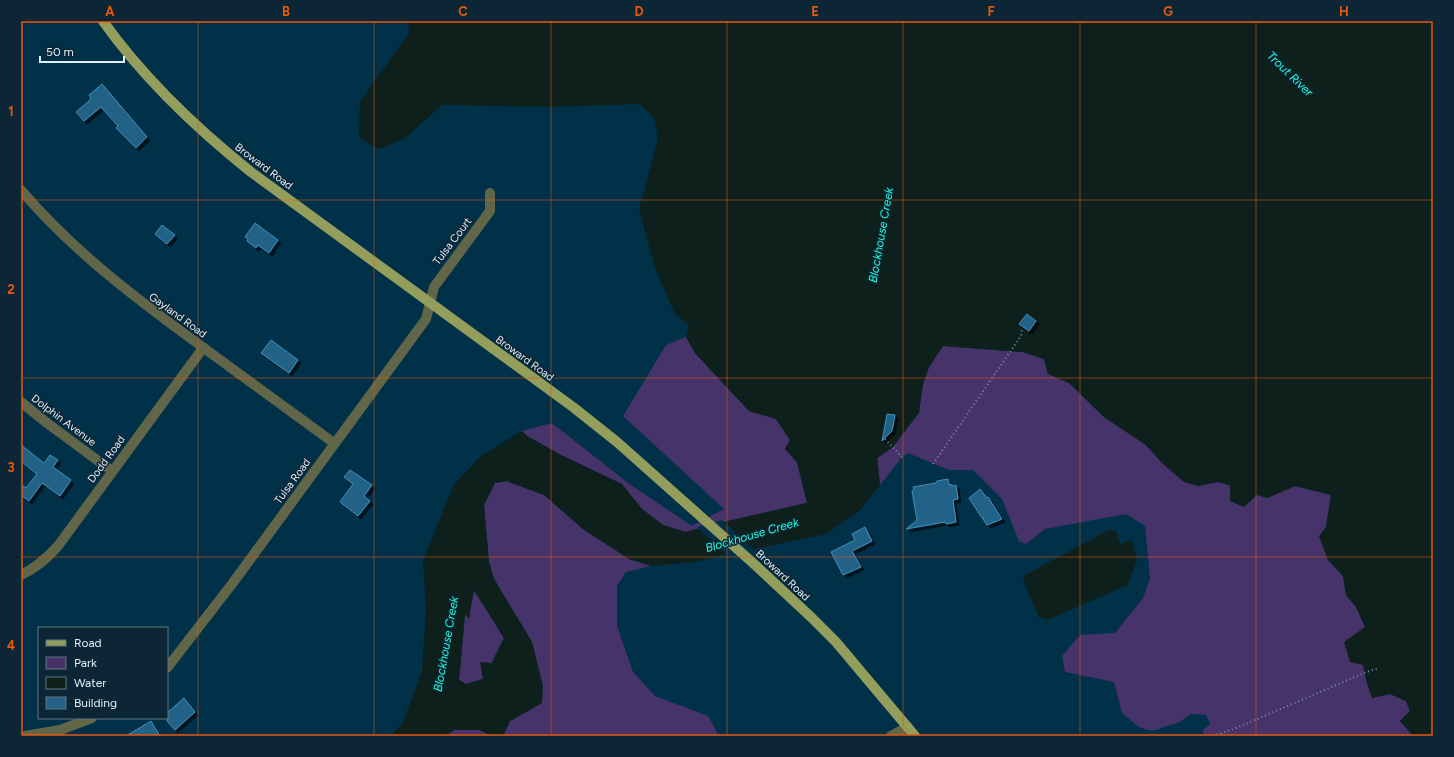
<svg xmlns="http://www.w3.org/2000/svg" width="1454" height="757" font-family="Figtree,sans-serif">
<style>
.green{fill:#46336a}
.water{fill:#0d201c;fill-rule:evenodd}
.pier{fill:#013149}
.building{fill:#236286;stroke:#3d90bf;filter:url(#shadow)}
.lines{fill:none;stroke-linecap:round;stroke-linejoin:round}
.path{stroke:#7594a5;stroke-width:2;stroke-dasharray:1 3;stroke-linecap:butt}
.minor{stroke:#606647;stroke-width:10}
.major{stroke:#939e5c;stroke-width:10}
.grid{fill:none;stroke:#e8590c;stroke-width:1;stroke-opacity:0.55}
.labels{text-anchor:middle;stroke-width:3;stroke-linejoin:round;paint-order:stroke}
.street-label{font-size:11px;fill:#e0eff9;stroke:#0c2635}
.water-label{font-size:12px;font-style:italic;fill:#23fcd8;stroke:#0c2635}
.neatline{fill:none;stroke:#e8590c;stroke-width:1.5}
.grid-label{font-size:13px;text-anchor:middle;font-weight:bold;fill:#e8590c}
</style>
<defs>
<filter id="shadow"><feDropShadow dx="3" dy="3" stdDeviation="0" flood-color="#0009"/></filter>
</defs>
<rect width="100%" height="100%" fill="#013149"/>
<path class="green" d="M686,337l9,16 54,58 27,8 14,21 -5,9 12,13 10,41 -79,18 -42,11 -23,-7 -21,-16 -20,-25 -61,-29 -34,-19 -5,-5 30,-8 76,60 64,43 32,-17 -101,-93 43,-71z
M943,346l80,6 21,7 4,15 21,9 35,34 42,28 16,18 36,23 20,-4 49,16 28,-12 36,9 -5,32 2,33 15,16 3,19 10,12 9,20 -2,38 4,18 5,15 18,-4 16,7 4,10 -10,10 13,15h-207l-4,-5 8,-7 -4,-9 -15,-1 -11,8 -28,9 -13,-4 -17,-14 -8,-31 -49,-10 -3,-16 18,-21 35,-2 28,-35 7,-20 -5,-52 -19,-12 -81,15 -19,15 -7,-3 -17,-42 -29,-29h-24l-41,-17 -6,4 -22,28 -3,-27 16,-11 26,-34 4,-29 6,-17z
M507,481l37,14 39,34 46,30 22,7 -25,6 -9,14v40l16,46 22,24 53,20 11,20h-216l7,-15 32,-18 -10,-61 -38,-63 -5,-17 -5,-57 11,-22z
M473,589l31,49 -21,41 -17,5 -7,-4 6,-66 3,4z
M454,730h26l11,6h-46z"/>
<path class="water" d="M408,21h1025v715h-20l-13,-15 10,-10 -4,-10 -16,-7 -18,4 -5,-15 -4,-18 -13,-3 -6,-20 21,-15 -9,-20 -10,-12 -3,-19 -15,-16 -9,-24 7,-9 5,-32 -36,-9 -28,12 -10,-3 -13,12 -14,-6v-16l-12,-3 -20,4 -14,-4 -22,-19 -16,-18 -42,-28 -35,-34 -21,-9 -4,-15 -21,-7 -80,-6 -14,21 -6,17 -4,28 -26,35 -16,11 3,27 -21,26 -33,23 -66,14 -37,7 -29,7 -43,4 -22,-7 -46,-30 -39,-34 -37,-14 -12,2 -11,22 5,57 5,17 38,63 11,44 -1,17 -32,18 -7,15h-12l-11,-6h-26l-9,6h-55l13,-13 19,-52 4,-60 -3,-50 31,-77 27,-28 41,-25 5,5 34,19 61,29 20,25 21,16 22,7 43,-11 79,-18 -10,-41 -12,-13 5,-9 -14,-21 -27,-8 -54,-58 -9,-16 3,-12 -14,-11 -20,-46 -16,-59 19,-71 -4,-21 -15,-13 -90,3 -107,-2 -38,34 -26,10 -19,-12 1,-35 49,-69zM474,590l30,48 -12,25 -12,-1 3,17 -17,5 -7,-4 6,-66 4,5z
M1109,530l7,1 4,13 12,-4 5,20 -9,25 -81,35 -8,-3 -16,-37 2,-5z"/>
<path class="pier" d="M722,520l33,31 -27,5 -31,-29z"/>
<path class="building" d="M102,84l45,53 -11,11 -20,-20 2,-2 -17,-19 -17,14 -8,-9 13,-11 2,-3 -2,-3z
M255,223l23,17 -9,13 -11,-8 -2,3 -9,-7 1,-2 -3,-2z
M162,225l13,10 -8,9 -12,-10z
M1027,314l9,7 -7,10 -10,-7z
M271,340l27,20 -9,13 -28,-20z
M887,414l8,1 -3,16 -10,10z
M21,445l23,18 6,-8 8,5 -5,7 18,13 -11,16 -18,-13 -13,18 -8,-6v-11l5,4 11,-14 -16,-13z
M350,470l22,15 -8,11 6,5 -12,15 -18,-14 13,-18 -9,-7z
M948,479l1,6 2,-1v2l5,-1 2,14 -5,1 3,22 -10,2 -1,-2 -39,7 11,-9 -5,-29 2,-1 -1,-3 23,-4 1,-2z
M980,489l7,9 1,-1 14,22 -15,6 -4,-6 1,-1h-2l-13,-20z
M865,527l7,14 -20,10 9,16 -18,8 -12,-23 24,-12 -3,-6z
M184,698l11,14 -20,18 -8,-9v-8z
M151,721l9,15h-34z"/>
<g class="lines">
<path class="path" d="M885,439l17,18
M933,464l88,-128 1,-7
M1213,736l21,-7 130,-56 15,-5"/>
<path class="minor" d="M21,190c51,60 113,107 176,153 46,34 92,67 137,100
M21,402l26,21 65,48
M21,575c15,-7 25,-16 37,-29l145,-198
M167,668l65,-84 194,-265 8,-32 56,-76v-18
M25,736l35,-6 32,-12
M891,736l17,-9"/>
<path class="major" d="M103,21c41,58 93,107 148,151l322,235 44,35 136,121 58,54 25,25 79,94"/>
</g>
<path class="grid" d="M198,21v715M374,21v715M551,21v715M727,21v715M903,21v715M1080,21v715M1256,21v715M21,200h1412M21,378h1412M21,557h1412"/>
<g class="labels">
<g class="street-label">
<text transform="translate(264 166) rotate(37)" y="4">Broward Road</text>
<text transform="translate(452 241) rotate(-53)" y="4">Tulsa Court</text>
<text transform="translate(178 315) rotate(36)" y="4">Gayland Road</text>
<text transform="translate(525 358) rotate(36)" y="4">Broward Road</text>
<text transform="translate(64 420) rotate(37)" y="4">Dolphin Avenue</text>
<text transform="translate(106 459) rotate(-54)" y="4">Dodd Road</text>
<text transform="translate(292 481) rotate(-54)" y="4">Tulsa Road</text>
<text transform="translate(783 575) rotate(43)" y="4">Broward Road</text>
</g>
<g class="water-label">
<text transform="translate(1290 74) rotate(44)" y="4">Trout River</text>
<text transform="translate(881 235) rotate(-80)" y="4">Blockhouse Creek</text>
<text transform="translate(752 535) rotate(-16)" y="4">Blockhouse Creek</text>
<text transform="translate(446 644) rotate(-80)" y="4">Blockhouse Creek</text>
</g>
</g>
<rect width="1454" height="757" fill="none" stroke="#0c2635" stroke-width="44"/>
<rect x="38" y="627" width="130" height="92" fill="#0c2635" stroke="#617683"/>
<rect x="46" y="640" width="20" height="6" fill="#939e5c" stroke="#617683"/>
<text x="74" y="647" font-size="12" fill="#e0eff9">Road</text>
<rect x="46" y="657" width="20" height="12" fill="#46336a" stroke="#617683"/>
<text x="74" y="667" font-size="12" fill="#e0eff9">Park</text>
<rect x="46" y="677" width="20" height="12" fill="#0d201c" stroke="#617683"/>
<text x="74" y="687" font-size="12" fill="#e0eff9">Water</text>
<rect x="46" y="697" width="20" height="12" fill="#236286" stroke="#617683"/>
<text x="74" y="707" font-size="12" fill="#e0eff9">Building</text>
<path d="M40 56v6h84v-6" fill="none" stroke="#e0eff9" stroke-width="2"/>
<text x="46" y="56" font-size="12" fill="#e0eff9" stroke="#0c2635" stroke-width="3" paint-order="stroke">50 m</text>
<rect x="22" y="22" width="1410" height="713" class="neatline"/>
<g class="grid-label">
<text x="110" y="16">A</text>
<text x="286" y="16">B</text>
<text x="463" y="16">C</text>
<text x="639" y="16">D</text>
<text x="815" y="16">E</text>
<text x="991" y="16">F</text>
<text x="1168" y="16">G</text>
<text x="1344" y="16">H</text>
<text x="11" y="116">1</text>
<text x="11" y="294">2</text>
<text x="11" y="472">3</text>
<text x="11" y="650">4</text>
</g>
</svg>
